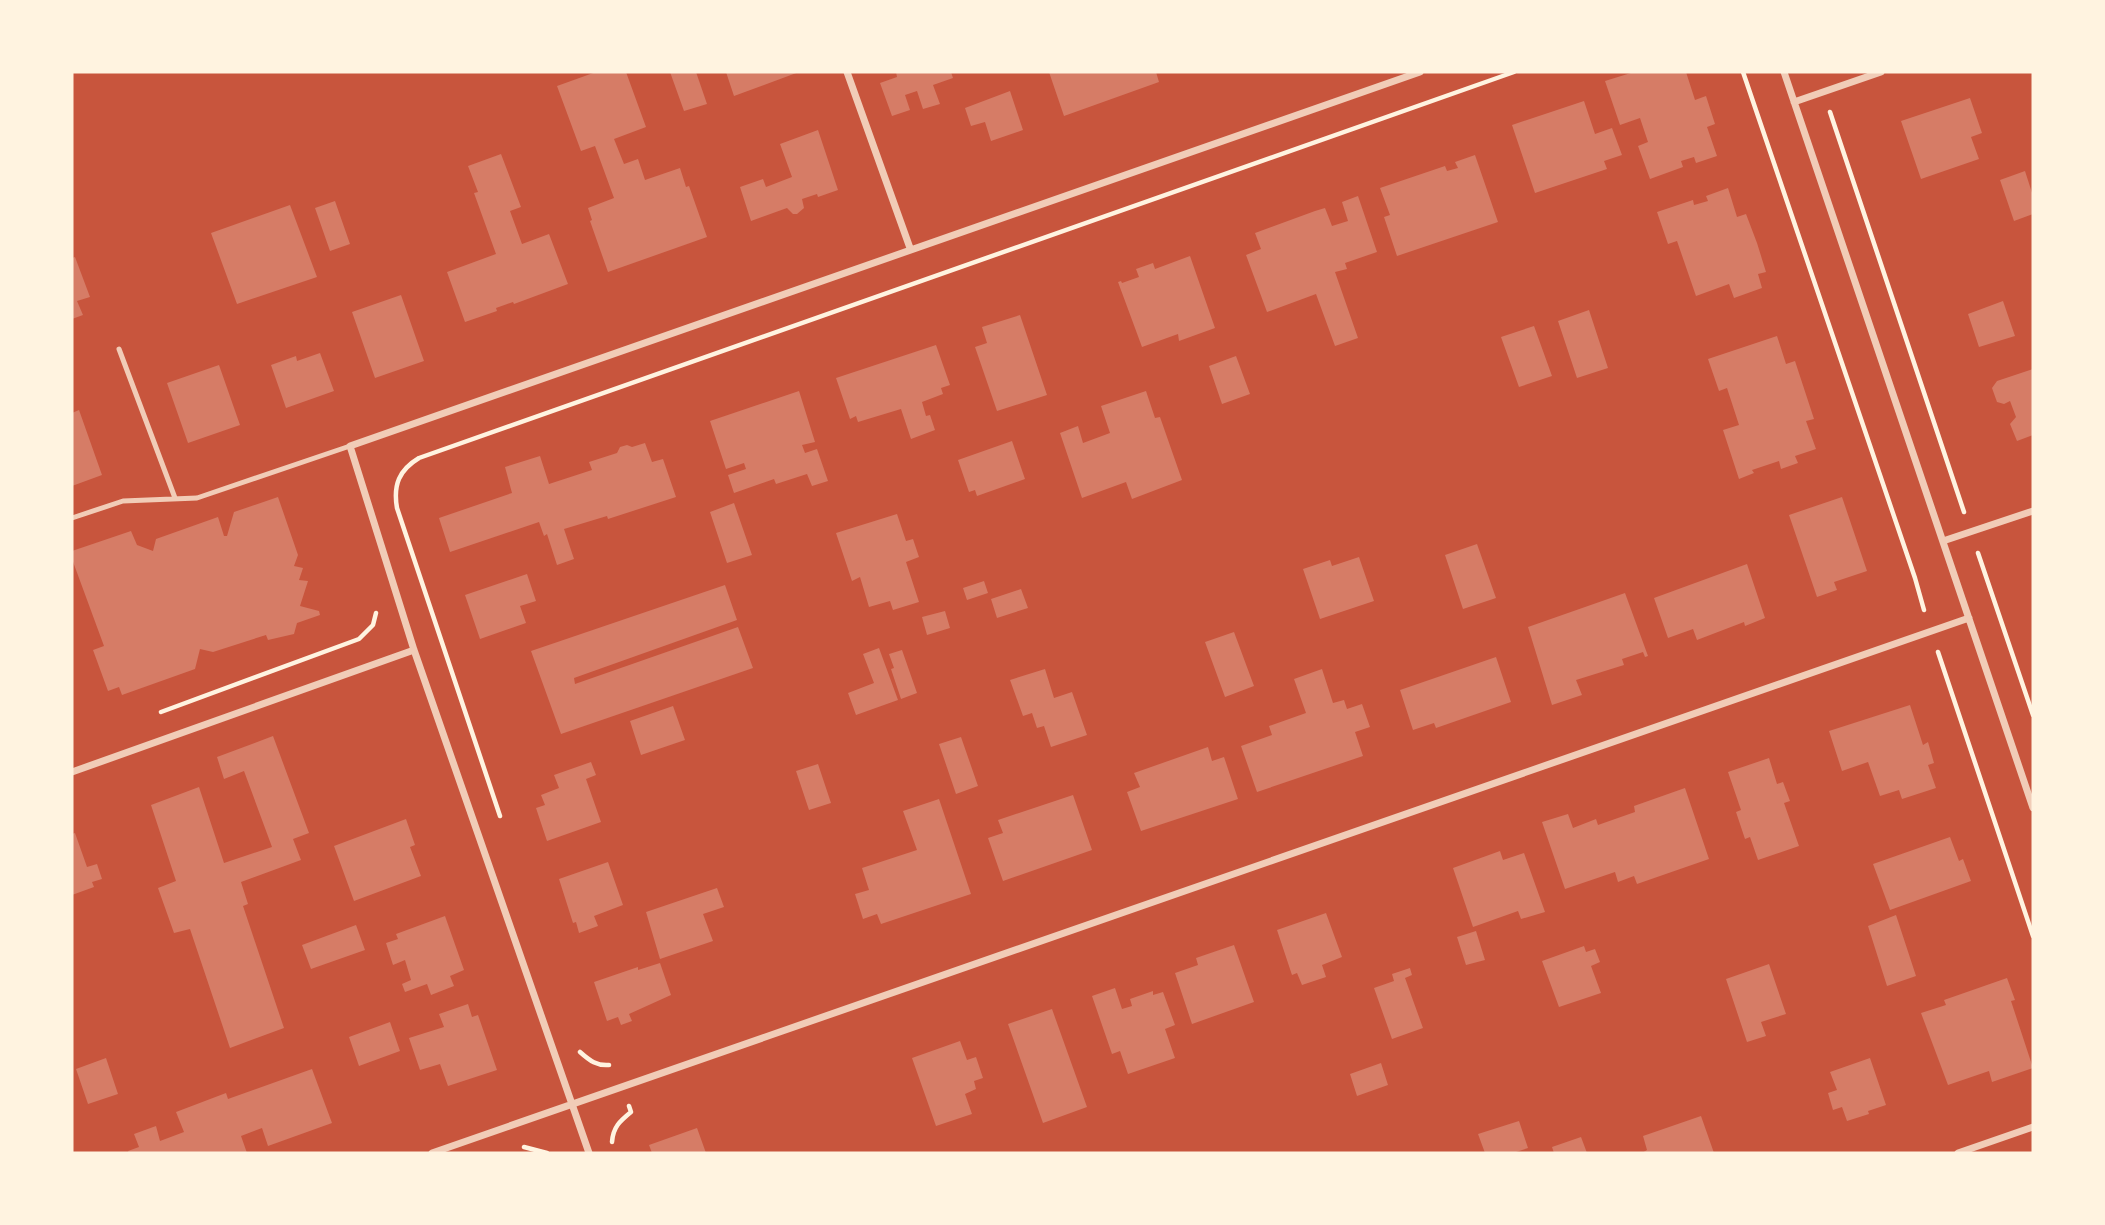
<svg xmlns="http://www.w3.org/2000/svg" width="2105" height="1225" font-family="'Archivo Narrow',sans-serif">
<style>
.building{fill:#d67c66}
.lines{fill:none;stroke-linecap:round;stroke-linejoin:round}
.path{stroke:#fff3e0;stroke-width:4.5}
.service{stroke:#f1ccb7;stroke-width:5}
.minor{stroke:#f1ccb7;stroke-width:7}
</style>
<rect width="100%" height="100%" fill="#c8553d"/>
<path class="building" d="M596,72h30l20,55 -32,12 10,25 14,-5 7,21 35,-12 6,19 3,-1 18,51 -99,35 -18,-51 2,-1 -4,-12 26,-10 -19,-52 -14,5 -24,-65z
M670,72h26l11,32 -23,7z
M726,72h73l-65,24z
M896,72h55l2,6 -20,7 7,19 -17,5 -6,-18 -12,4 5,15 -18,6 -12,-33 17,-6z
M1049,72h107l3,10 -95,34z
M1634,72h52l9,28 11,-4 9,28 -8,3 10,29 -21,7 -2,-6 -13,4 2,6 -33,12 -12,-33 10,-4 -8,-24 -20,7 -15,-44z
M1010,91l13,39 -32,11 -6,-19 -14,4 -6,-18z
M1970,98l12,35 -11,4 8,22 -58,20 -20,-58z
M1584,101l11,33 17,-6 10,27 -18,6 3,8 -72,24 -23,-68z
M818,130l20,60 -20,7 -1,-3 -15,5 2,9 -7,6h-4l-6,-6 -36,13 -11,-34 23,-8 3,8 26,-10 -12,-33z
M501,154l20,53 -11,4 12,33 27,-10 19,50 -54,20 -1,-2 -17,6 1,3 -32,11 -18,-50 49,-18 -22,-61 4,-1 -10,-26z
M1475,155l23,67 -101,34 -13,-39 6,-2 -10,-27 65,-22 2,5 11,-3 -3,-6z
M2025,171l8,25v18l-19,7 -14,-41z
M1728,188l9,29 9,-3 11,29 9,29 -8,2 4,14 -28,10 -5,-14 -33,12 -19,-55 -9,3 -11,-32 36,-12 1,5 14,-4 -2,-5z
M1358,196l19,56 -32,11 2,6 -12,3 23,66 -23,8 -19,-52 -49,18 -21,-57 15,-6 -6,-16 60,-22 10,-3 7,18 16,-5 -6,-19z
M335,201l15,43 -20,7 -15,-43z
M290,205l27,72 -80,27 -26,-71z
M1190,256l25,72 -36,13 -1,-7 -36,13 -24,-65 3,-1 1,2 17,-6 -3,-8 17,-6 2,6z
M75,257l15,40 -13,4 6,14 -11,4v-61z
M401,295l23,66 -49,17 -23,-66z
M2003,301l12,35 -36,11 -11,-33z
M1589,310l19,58 -31,10 -19,-57z
M1020,315l27,80 -50,16 -22,-64 12,-4 -5,-16z
M1534,326l18,50 -33,11 -18,-50z
M1777,336l9,28 9,-3 19,58 -8,2 10,28 -21,7 3,7 -17,6 -2,-8 -27,9 2,3 -15,6 -16,-49 16,-5 -12,-37 -8,3 -11,-32z
M936,345l14,40 -9,3 2,6 -21,8 4,14 4,-1 5,15 -24,9 -10,-30 -43,13 -2,-6 -6,3 -14,-41z
M320,353l14,38 -48,17 -15,-43 25,-9 1,5z
M1236,356l14,38 -28,10 -13,-38z
M219,365l21,60 -52,18 -21,-60z
M2033,369v66l-16,6 -7,-17 6,-7 -6,-16 -6,3 -7,-2 -5,-14 5,-7z
M799,391l16,51 -13,3 3,8 12,-4 11,32 -16,5 -5,-12 -31,10 -2,-5 -40,14 -6,-18 18,-6 -2,-6 -18,6 -16,-48z
M1146,391l9,27 5,-1 22,63 -50,19 -6,-17 -44,16 -22,-65 18,-7 5,17 27,-10 -9,-27z
M79,410l23,65 -30,11v-73z
M1012,441l13,38 -48,17 -2,-6 -6,2 -11,-32z
M645,443l7,19 11,-3 13,38 -68,22 -1,-3 -43,13 10,30 -17,6 -10,-31 -3,2 -5,-14 -89,30 -11,-34 73,-25 -7,-26 35,-11 9,28 43,-14 -3,-8 28,-9 3,-6 7,-2 5,2z
M278,497l20,58 -4,11 9,2 -4,12 9,1 -8,25 19,5 1,4 -23,8 -3,11 -26,6 -2,-5 -53,17 -13,-3 -5,20 -73,26 -3,-8 -11,4 -15,-41 11,-4 -32,-87v-8l59,-20 6,14 16,6 3,-12 62,-22 6,19h3l7,-24z
M1842,497l25,74 -33,11 3,8 -20,7 -28,-82z
M734,503l18,52 -25,8 -17,-51z
M897,514l9,27 7,-2 6,18 -13,5 13,40 -26,8 -3,-9 -21,6 -9,-30 -8,4 -16,-48z
M1477,544l19,54 -33,11 -18,-54z
M1359,557l15,44 -54,18 -17,-50 27,-9 2,6z
M1747,564l18,54 -20,8 -1,-4 -47,18 -4,-11 -25,9 -14,-40z
M527,574l9,27 -16,5 6,17 -46,16 -15,-44z
M984,581l4,12 -21,7 -4,-12z
M725,585l12,35 -163,58 1,6 163,-57 15,41 -192,66 -30,-83z
M1021,589l7,19 -31,10 -6,-19z
M1625,593l23,63 -3,1 -2,-5 -21,7 2,6 -48,15 6,15 -30,10 -24,-78z
M945,611l5,17 -23,7 -5,-18z
M1234,632l20,54 -29,11 -20,-55z
M879,648l19,52 -42,15 -8,-22 26,-10 -11,-29z
M902,650l15,43 -16,6 -10,-30 3,-1 -5,-14z
M1496,657l15,45 -75,26 -2,-5 -21,7 -13,-40z
M1045,669l9,29 18,-6 15,43 -36,12 -7,-21 -7,2 -5,-15 -9,3 -13,-36z
M1322,669l11,34 11,-3 3,9 15,-5 8,23 -15,5 8,24 -106,36 -16,-46 31,-11 -3,-9 37,-13 -12,-34z
M1910,705l13,40 5,-3 6,21 -6,2 8,23 -34,11 -3,-9 -19,6 -12,-34 -26,9 -13,-40z
M673,706l12,34 -44,15 -11,-34z
M273,736l36,97 -16,6 8,21 -60,22 7,22 -5,2 41,122 -54,20 -40,-119 -16,4 -16,-45 18,-7 -25,-76 48,-18 25,76 48,-16 -28,-76 -20,8 -7,-22z
M961,737l17,49 -22,8 -17,-50z
M1208,747l4,14 12,-4 14,42 -97,32 -14,-39 13,-5 -6,-14z
M1769,758l8,26 6,-2 7,19 -6,2 15,43 -41,14 -8,-23 -5,2 -9,-27 5,-2 -13,-38z
M591,762l5,13 -10,4 15,43 -54,19 -11,-33 9,-3 -4,-10 18,-7 -5,-13z
M818,764l13,39 -22,7 -13,-39z
M1685,788l24,71 -72,25 -3,-8 -16,6 -3,-10 -50,17 -23,-67 26,-8 5,14 23,-9 2,6 37,-13 -1,-6z
M1073,795l19,55 -89,31 -15,-43 15,-5 -5,-13z
M939,799l32,95 -90,30 -4,-10 -14,5 -8,-25 14,-4 -7,-22 55,-18 -14,-39z
M406,819l9,26 -5,2 11,29 -67,25 -20,-55z
M75,833l12,34 10,-3 5,15 -10,3 2,5 -22,8v-61z
M1950,837l9,24 4,-2 8,22 -81,29 -17,-46z
M1500,851l3,9 21,-7 21,59 -24,7 -3,-8 -45,16 -20,-59z
M608,862l15,43 -29,11 4,10 -19,7 -3,-11 -3,1 -14,-44z
M717,888l7,19 -21,7 10,27 -53,18 -14,-47z
M1326,913l16,44 -20,8 4,12 -24,8 -5,-12 -5,2 -15,-45z
M1896,915l20,61 -29,10 -19,-60z
M445,916l19,54 -14,6 4,10 -23,9 -4,-11 -22,8 -3,-8 9,-4 -6,-20 -12,5 -7,-22 12,-4 -2,-5z
M356,925l9,25 -54,19 -9,-24z
M1476,931l9,29 -19,5 -9,-28z
M1234,945l20,57 -62,22 -17,-51 23,-8 -2,-7z
M1584,946l2,6 9,-3 5,13 -9,4 10,27 -42,14 -17,-46z
M660,963l11,32 -42,19 3,7 -11,4 -3,-8 -11,4 -13,-39 44,-15v3z
M1769,964l17,50 -25,8 5,14 -19,6 -21,-63z
M1410,968l2,7 -7,3 18,50 -31,11 -18,-51 20,-7 -2,-7z
M2007,978l8,22 -4,1 22,67 -41,14 -3,-11 -41,14 -27,-72 25,-8 -2,-5z
M1115,988l7,21 10,-3 -2,-7 23,-8v4l10,-3 12,33 -10,4 10,29 -47,16 -8,-23 -8,3 -20,-58z
M468,1004l4,13 6,-2 19,55 -49,16 -8,-22 -20,6 -11,-32 35,-11 -5,-13z
M1052,1009l35,98 -44,16 -35,-99z
M390,1022l10,29 -41,15 -10,-29z
M960,1041l7,19 9,-3 7,21 -9,3 2,8 -11,5 7,20 -36,12 -24,-68z
M106,1058l12,36 -30,10 -12,-35z
M1870,1058l16,47 -18,6 1,3 -22,7 -5,-14 -9,3 -5,-17 9,-3 -7,-18z
M1381,1063l7,22 -31,11 -7,-22z
M312,1069l20,54 -64,23 -6,-18 -21,8 6,17h-118l-1,-2 11,-4 -5,-13 22,-8 4,15 24,-9 -8,-20 50,-19 2,6z
M1701,1116l13,37h-72l5,-3 -4,-14z
M1519,1121l9,27 -15,5h-28l-7,-19z
M697,1128l9,25h-54l-3,-8z
M1581,1137l6,16h-33l-2,-6z"/>
<g class="lines">
<path class="path" d="M1743,72l172,506 9,32
M1830,112l134,400
M1978,553l55,162
M1938,652l95,284
M161,712l198,-73 14,-14 3,-12
M500,816l-103,-308c-4,-23 2,-38 22,-50l1095,-386
M580,1052c10,9 17,14 29,13
M612,1142c1,-15 8,-21 19,-30l-2,-6
M524,1147l23,6"/>
<path class="service" d="M119,349l56,149
M72,518l51,-17 74,-3 153,-52"/>
<path class="minor" d="M847,72l63,176
M1784,72l249,736
M1794,102l87,-30
M1943,541l90,-30
M72,772l342,-122
M432,1153l1537,-535
M589,1153l-175,-503 -64,-204 1070,-374
M1958,1153l75,-26"/>
</g>
<rect width="2105" height="1225" fill="none" stroke="#fff3e0" stroke-width="147"/>
</svg>
